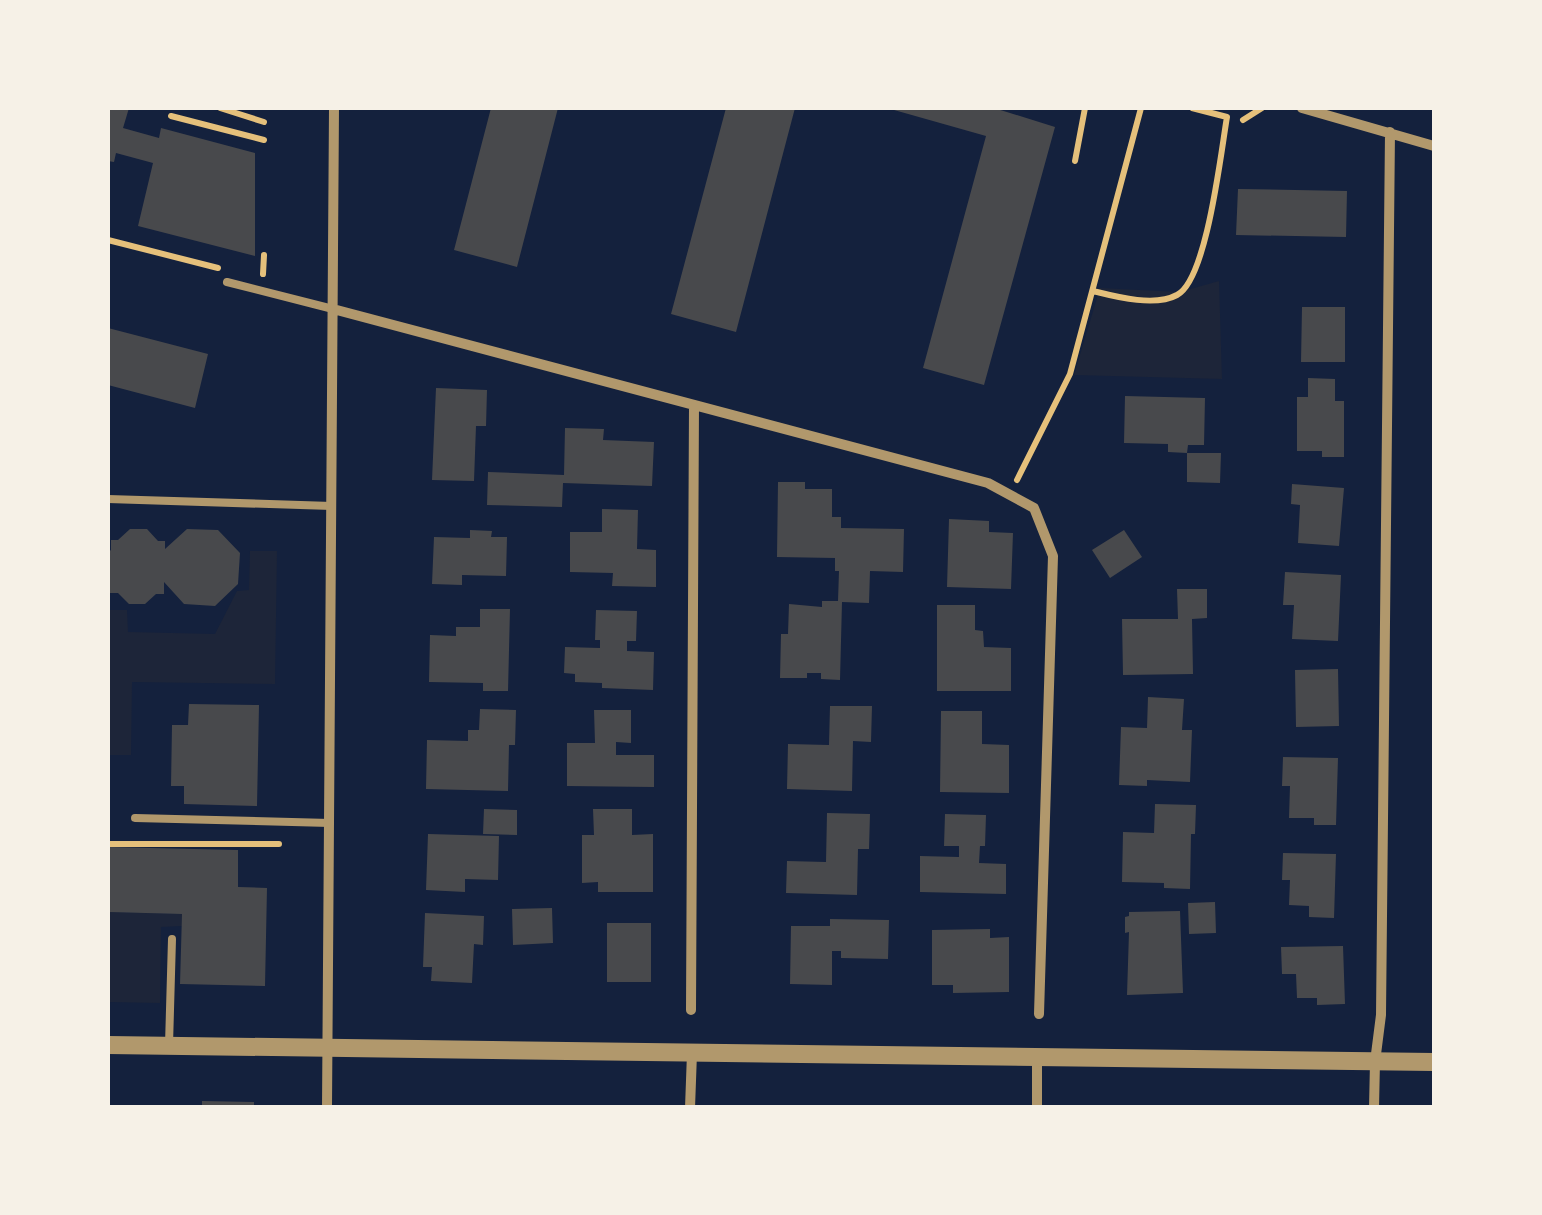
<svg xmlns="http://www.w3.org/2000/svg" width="1542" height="1215" font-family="'IBM Plex Sans',sans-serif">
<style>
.green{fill:#1d2539}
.building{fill:#48494c}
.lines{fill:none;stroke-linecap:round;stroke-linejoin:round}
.path{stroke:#e5c07b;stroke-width:6}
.service{stroke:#b1986c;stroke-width:8}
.minor{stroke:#b1986c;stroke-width:10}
.tertiary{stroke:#b1986c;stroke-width:18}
</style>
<rect width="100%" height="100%" fill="#14213d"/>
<path class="green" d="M1219,281l3,98 -148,-4 26,-87 80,4z
M250,551h27l-2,133 -143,-2 -1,73h-23v-145h19l1,22 87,2 22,-43 12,-1z
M108,912l74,2v12l-21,1 -1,76 -52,-1z"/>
<path class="building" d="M108,108h21l-6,20 36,10 2,-10 94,25v103l-117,-30 15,-63 -37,-10 -2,9 -6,-1z
M491,108h67l-41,159 -63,-17z
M726,108h69l-59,224 -65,-18z
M887,108h107l61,19 -71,258 -61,-17 63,-232z
M1238,189l109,2 -1,46 -110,-2z
M1302,307h43v55h-44z
M108,328l100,26 -13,54 -87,-23z
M1308,378l27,1v22h9v56h-22v-6h-25v-54h11z
M436,388l51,2 -1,36h-10l-2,55 -42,-1z
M1125,396l80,2 -1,47h-16l-1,8 -19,-1v-8l-44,-1z
M565,428l39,1 -1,11 51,2 -2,44 -89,-3 -1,24 -75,-2 1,-33 76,3z
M1187,453h34l-1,30 -33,-1z
M778,482h27v7h27v28h9v11l63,1 -1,43 -33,-1 -1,32 -27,-1 -2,78 -19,-1v-6h-14v5h-27l1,-44h7l1,-30 33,3v-6h16l1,-30h-4v-13l-58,-1z
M1292,484l52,4 -5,58 -41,-3 2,-38 -9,-1z
M602,509l36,1 -1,39 19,1v37l-44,-1 1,-13 -43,-1v-40h32z
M949,519l40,2v11l24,1 -2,56 -64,-2z
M130,529h17l11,12h7v8l22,-20 31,1 22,23 -2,31 -23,22 -31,-2 -20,-22v12h-8l-11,10h-16l-11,-11h-8l-2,-46 3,4v-11h7z
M470,530l22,1 -1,6h16l-1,39 -44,-1v10l-30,-1 2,-47 36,1z
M1124,530l18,27 -32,21 -18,-28z
M1285,572l56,3 -3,66 -46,-2 2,-34h-11z
M1177,589h30v29l-15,1 1,55 -70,1 -1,-56h56z
M937,605h38v25l8,1 1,16 27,1v43h-74z
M480,609h30l-2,82h-25v-8l-54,-1 1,-47 26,1v-9h24z
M596,610l41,1 -1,30h-9v10l27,1 -1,38 -51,-2v-5l-27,-1v-8l-11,-1 1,-26 35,1v-8h-5z
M1338,669l1,57 -43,1 -1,-57z
M1148,697l36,2 -2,31h10l-2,52 -43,-2v6l-28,-1 2,-58 26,1z
M189,704l70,1 -2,101 -73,-2v-18h-13l1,-61h16z
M830,706h42l-1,36 -18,-1 -1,50 -65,-2 1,-45 41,1z
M480,709l36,1 -1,35h-6l-1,46 -82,-2 1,-49 41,1v-11h11z
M594,710h37v33l-15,-1v13h38v32l-87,-1v-43h28z
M941,711h41v33l27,1v48l-69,-1z
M1283,757l55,1 -2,67h-22v-7h-25l1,-32h-8z
M1155,804l41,1 -1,29h-4l-1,55 -26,-1v-5l-42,-1 1,-50 31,1z
M484,809l33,1v25l-34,-1z
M593,809h39v26l21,-1v58h-55v-10l-16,1v-48h12z
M827,813l43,1 -1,35h-11l-1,46 -71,-2 1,-32 39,1z
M945,814l41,1 -1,31h-5l-1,17 27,1v30l-86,-2v-36l39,1v-11h-15z
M428,834l71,2 -1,44 -33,-1v13l-39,-2z
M108,847l130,3v37l29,1 -2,98 -85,-2 2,-70 -74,-2z
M1283,853l53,1 -2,64 -25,-1v-11l-20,-1 1,-25h-8z
M1215,902l1,31 -27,1 -1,-31z
M552,908l1,35 -40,2 -1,-36z
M1180,911l3,82 -56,2 2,-63 -4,1v-16l4,-1v-4z
M425,913l59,3 -1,29 -9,-1 -2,39 -41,-2 1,-14h-9z
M830,919l59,1 -1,39 -47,-1v-7h-9v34l-42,-1 1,-58h39z
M607,923h44v59h-44z
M990,929v9l19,-1v55l-56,1v-8h-21v-55z
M1343,946l2,58 -28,1v-7h-20l-1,-24h-14l-1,-27z
M202,1101l52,1v6h-52z"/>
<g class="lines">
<path class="path" d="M220,108l44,14
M171,116l93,24
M1243,120l19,-12
M1075,161l10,-53
M108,240l110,28
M263,274l1,-19
M1093,291c24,6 62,16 84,4 30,-15 44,-144 50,-178l-35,-9
M1017,480l53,-106 71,-266
M108,844h171"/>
<path class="service" d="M227,282l106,27
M108,499l224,7
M135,818l195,5
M169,1045l3,-106"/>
<path class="minor" d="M1302,108l132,38
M333,309l655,174 46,25 19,48 -14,458
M691,1010l3,-605
M327,1108l7,-1000
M690,1108l2,-55
M1037,1108v-50
M1374,1108l1,-46 6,-47 9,-883"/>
<path class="tertiary" d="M108,1045l1326,17"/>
</g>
<rect width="1542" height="1215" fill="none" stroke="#f6f1e7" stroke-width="220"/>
</svg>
